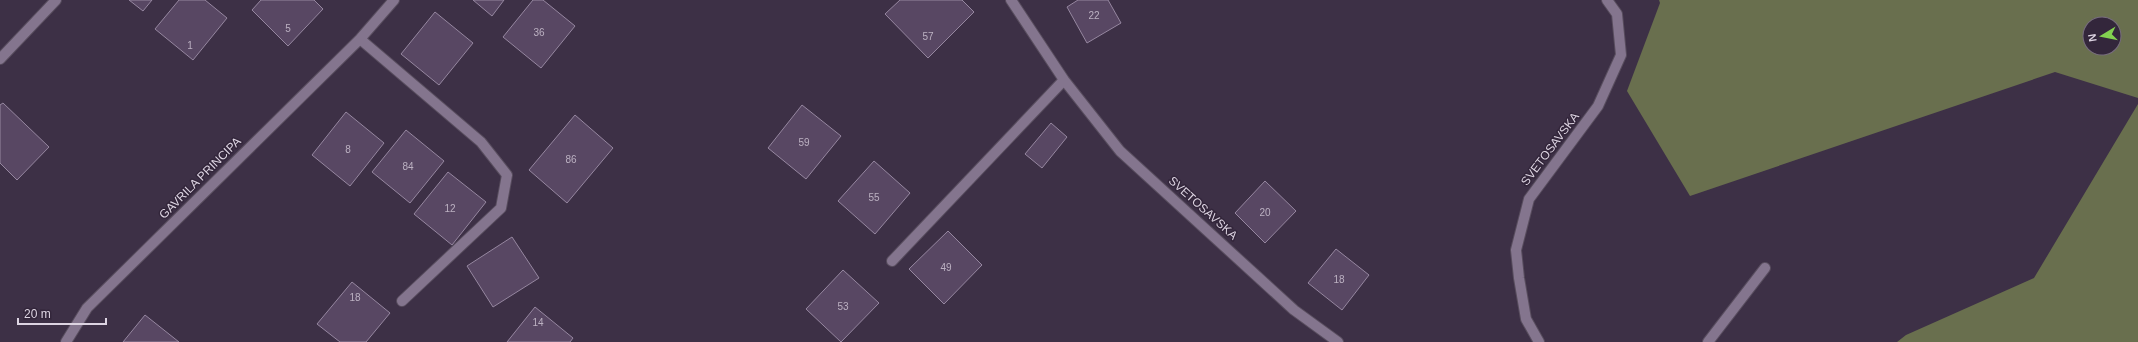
<svg xmlns="http://www.w3.org/2000/svg" width="2138" height="342" font-family="Helvetica,sans-serif">
<style>
.forest{fill:#696f4e;fill-rule:evenodd}
.building{fill:#584763;stroke:#9687a0}
.lines{fill:none;stroke-linecap:round;stroke-linejoin:round}
.minor-casing{stroke:#584d5e;stroke-width:12}
.minor{stroke:#84758e;stroke-width:10}
.labels{text-anchor:middle;stroke-width:3;stroke-linejoin:round;paint-order:stroke}
.number-label{font-size:10px;fill:#bcb1c2}
.street-label{font-size:12px;fill:#ddd4e2;stroke:#33263b}
</style>
<rect width="100%" height="100%" fill="#3d3046"/>
<path class="forest" d="M1659,0h479v98l-83,-26 -365,124 -63,-105 33,-88zM2090,24h24v24h-24z
M2138,104v238h-241l9,-7 128,-57z"/>
<path class="building" d="M129,0h23l-9,11z
M179,0h26l22,18 -34,42 -38,-31z
M261,0h53l9,9 -35,37 -36,-36z
M473,0h31l-12,16z
M533,0h10l32,26 -34,42 -38,-31z
M900,0h62l12,12 -46,46 -43,-44z
M1078,0h30l13,23 -34,20 -20,-36z
M435,12l38,31 -34,42 -38,-31z
M3,103l46,44 -32,33 -17,-17v-58z
M802,105l39,31 -35,43 -38,-31z
M346,112l38,31 -34,43 -38,-31z
M575,115l38,33 -46,55 -38,-33z
M1051,123l16,14 -25,31 -17,-14z
M406,130l38,31 -34,42 -38,-31z
M874,161l36,32 -35,41 -37,-33z
M448,172l38,30 -34,43 -38,-31z
M1265,181l31,30 -31,32 -30,-30z
M948,231l34,34 -38,39 -35,-35z
M512,237l27,41 -46,29 -26,-41z
M1336,249l33,26 -27,35 -34,-27z
M843,270l36,33 -38,39 -35,-33z
M352,282l38,31 -24,29h-26l-23,-18z
M535,307l38,31 -3,4h-63z
M145,315l34,27h-56z"/>
<g class="lines">
<defs>
<path id="minor" d="M1011,0l53,80 56,71 174,159 44,32
M360,39l121,103 26,33 -6,33 -99,93
M0,59l56,-59
M892,261l172,-181
M66,342l21,-34 273,-269 34,-39
M1539,342l-13,-23 -7,-41 -3,-28 13,-51 69,-93 23,-51 -4,-41 -10,-14
M1708,342l57,-74"/>
</defs>
<use href="#minor" class="minor-casing"/>
<use href="#minor" class="minor"/>
</g>
<g class="labels">
<g class="number-label">
<text x="1094" y="19">22</text>
<text x="288" y="32">5</text>
<text x="539" y="36">36</text>
<text x="928" y="40">57</text>
<text x="190" y="49">1</text>
<text x="804" y="146">59</text>
<text x="348" y="153">8</text>
<text x="571" y="163">86</text>
<text x="408" y="170">84</text>
<text x="874" y="201">55</text>
<text x="450" y="212">12</text>
<text x="1265" y="216">20</text>
<text x="946" y="271">49</text>
<text x="1339" y="283">18</text>
<text x="355" y="301">18</text>
<text x="843" y="310">53</text>
<text x="538" y="326">14</text>
</g>
<g class="street-label">
<text transform="translate(1550 149) rotate(-53)" y="4">SVETOSAVSKA</text>
<text transform="translate(200 178) rotate(-45)" y="4">GAVRILA PRINCIPA</text>
<text transform="translate(1203 208) rotate(42)" y="4">SVETOSAVSKA</text>
</g>
</g>
<g transform="translate(2102 36) rotate(260)"><circle r="19" fill="#33263b" stroke="#776c7e"/>
<path d="M0-3L7 15L0 10L-7 15Z" fill="#82d050"/>
<text y="-6" font-size="11" font-weight="bold" text-anchor="middle" fill="#ddd4e2">N</text>
</g>
<path d="M18 318v6h88v-6" fill="none" stroke="#ddd4e2" stroke-width="2"/>
<text x="24" y="318" font-size="12" fill="#ddd4e2" stroke="#33263b" stroke-width="3" paint-order="stroke">20 m</text>
</svg>
